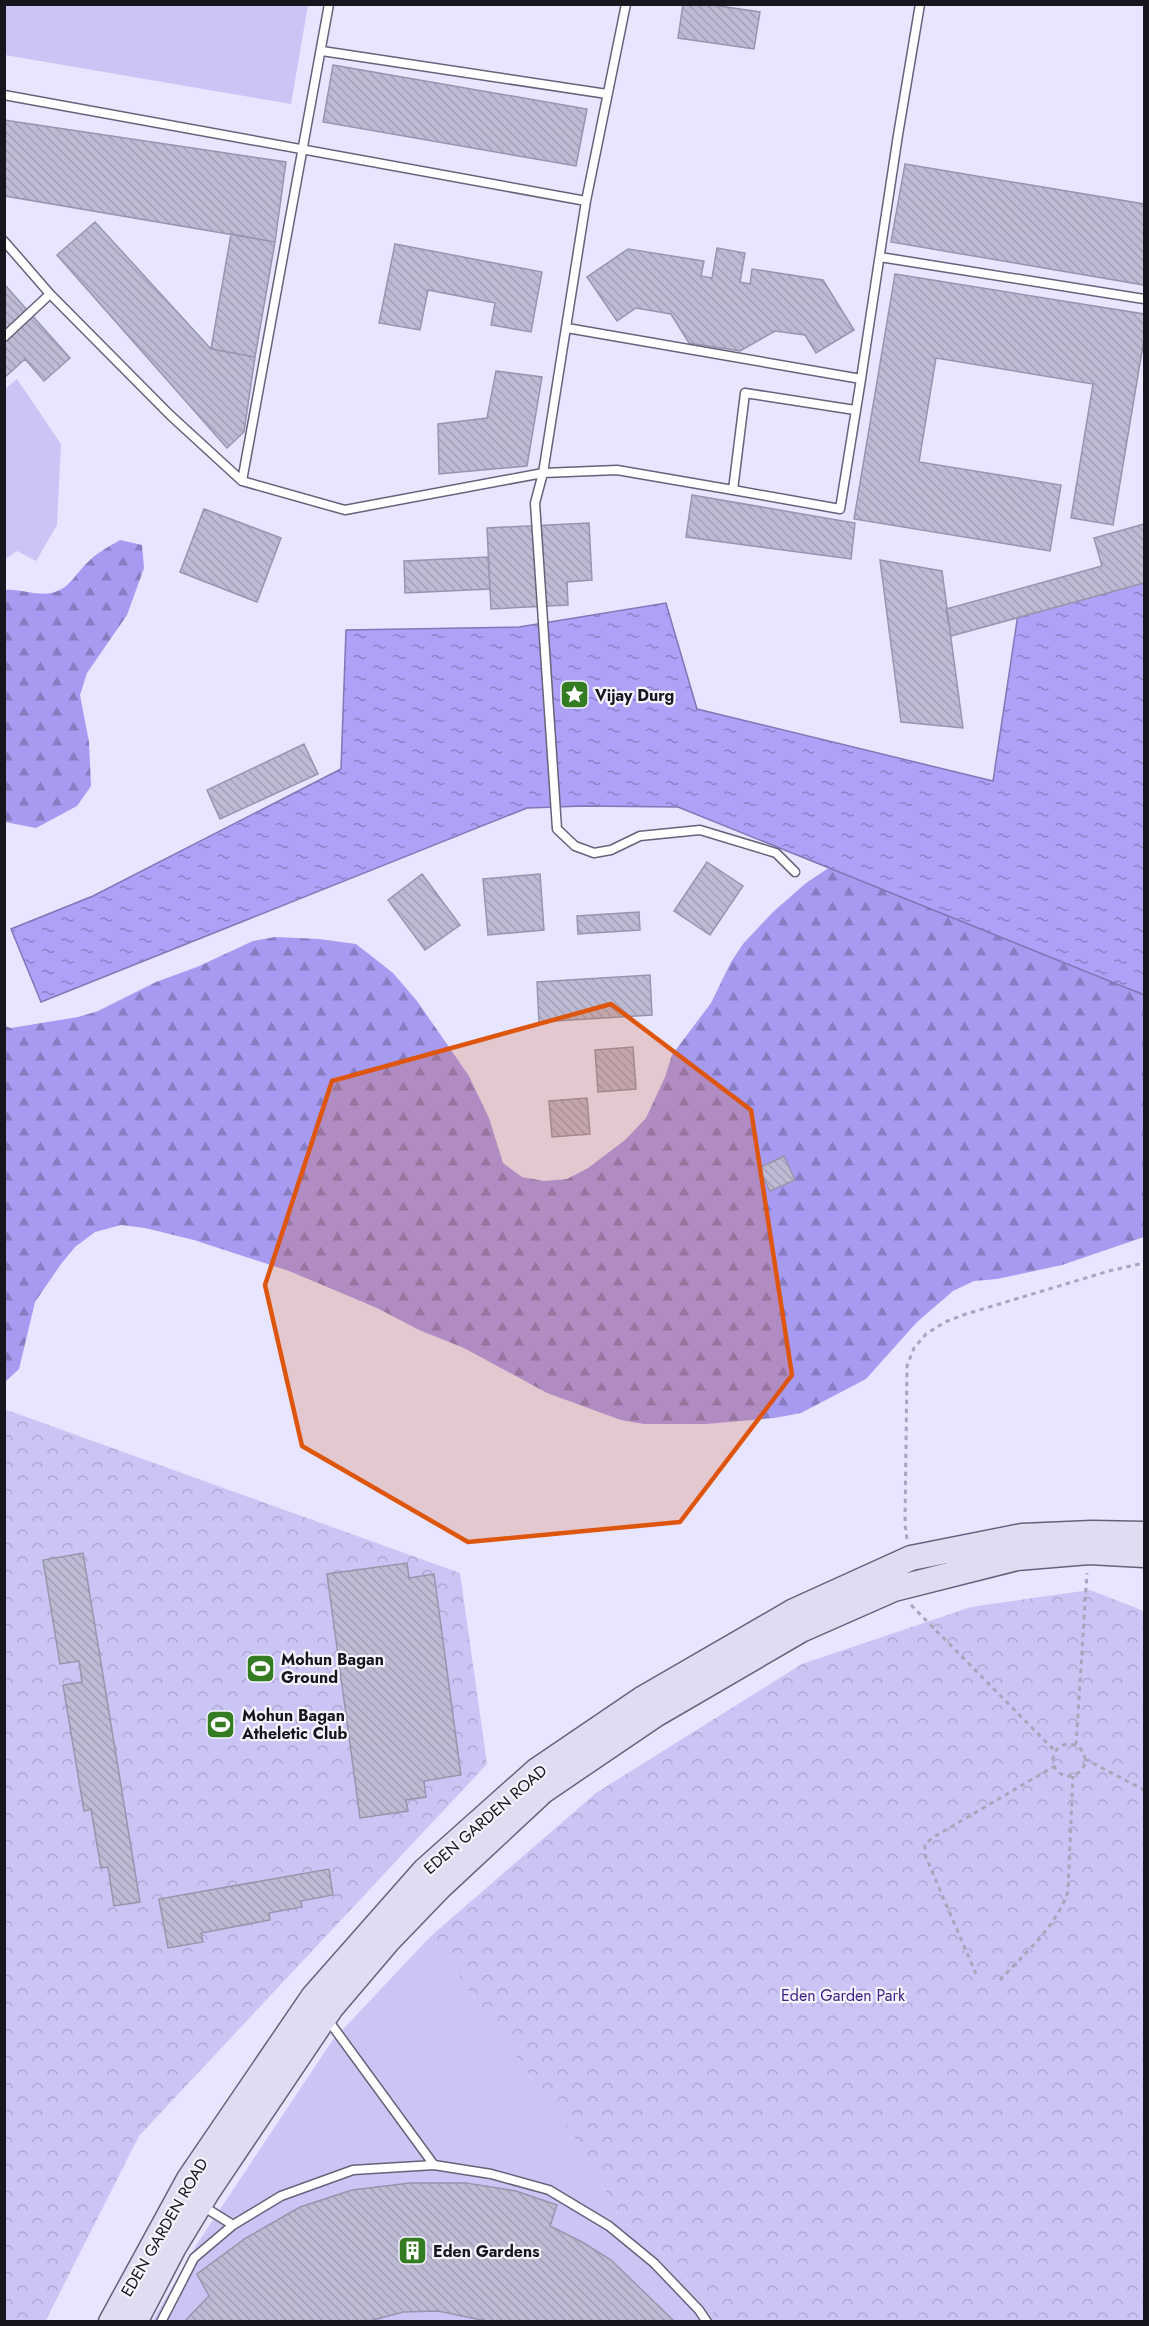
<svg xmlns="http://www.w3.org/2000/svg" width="1149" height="2326" font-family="Jost,sans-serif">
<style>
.grass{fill:#cbc5f6}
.forest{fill:url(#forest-firs)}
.park{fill:url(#park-crowns)}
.water{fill:url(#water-ripples);stroke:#8177b7;stroke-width:1.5}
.building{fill:url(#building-back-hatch);stroke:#9795ad;stroke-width:1.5}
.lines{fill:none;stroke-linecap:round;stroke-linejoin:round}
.lane-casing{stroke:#656279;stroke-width:11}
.secondary-casing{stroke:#656279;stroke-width:27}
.path{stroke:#a8a6bb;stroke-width:3;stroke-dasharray:4.5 4.5;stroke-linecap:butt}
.lane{stroke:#fff;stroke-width:8}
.secondary{stroke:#e0dcf2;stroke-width:24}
.marked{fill:#de560d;fill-opacity:0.2;stroke:#de560d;stroke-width:4.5;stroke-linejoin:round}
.labels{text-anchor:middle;stroke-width:4.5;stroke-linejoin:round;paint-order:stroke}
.poi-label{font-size:16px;font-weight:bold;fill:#17161f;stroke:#f5f4ff;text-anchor:start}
.street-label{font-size:16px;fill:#17161f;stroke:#f5f4ff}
.park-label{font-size:16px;fill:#3f2184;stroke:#f5f4ff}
</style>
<defs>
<pattern id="forest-firs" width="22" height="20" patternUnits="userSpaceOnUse" patternTransform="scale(1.5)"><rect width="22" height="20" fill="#a79af1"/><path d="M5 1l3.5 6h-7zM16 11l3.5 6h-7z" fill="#877dc3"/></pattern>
<pattern id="park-crowns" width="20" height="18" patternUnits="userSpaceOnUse" patternTransform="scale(1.5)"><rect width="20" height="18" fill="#cbc5f6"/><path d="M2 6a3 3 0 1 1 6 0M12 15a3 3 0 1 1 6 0" fill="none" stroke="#aea8d2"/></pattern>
<pattern id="water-ripples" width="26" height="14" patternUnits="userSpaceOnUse" patternTransform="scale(1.5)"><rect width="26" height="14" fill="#aea1f8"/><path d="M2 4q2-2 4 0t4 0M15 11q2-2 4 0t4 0" fill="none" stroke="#8d82c8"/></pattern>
<pattern id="building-back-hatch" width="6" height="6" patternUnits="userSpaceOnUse" patternTransform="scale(1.5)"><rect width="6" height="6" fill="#bdbbd4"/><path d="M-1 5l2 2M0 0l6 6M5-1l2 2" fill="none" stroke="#a2a0b6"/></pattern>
</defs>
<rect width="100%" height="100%" fill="#e7e5ff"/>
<path class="grass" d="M4,5l1,-1 303,1 -17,99 -286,-49z
M17,379l44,65 -4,81 -21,36 -19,-10 -12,8v-170z
M431,1936l161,227 26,54 48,39 32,36 20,29 -566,1 45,-78 135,-203z"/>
<path class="forest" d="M120,540l22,5 2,23 -17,47 -40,58 -7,22 9,47 2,44 -14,20 -41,22 -31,-6v-232c14,-2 30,6 46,3 17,-3 24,-18 35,-29 9,-10 22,-17 34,-24z
M1144,615v622l-82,28 -65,14 -23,2 -21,10 -36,31 -51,57 -65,34 -27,5 -68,6h-62l-23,-4 -74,-27 -83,-45 -45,-18 -42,-22 -88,-37 -95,-31 -49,-12 -24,-3 -26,7 -20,15 -14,17 -26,38 -16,67 -14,13v-356l6,2 67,-11 20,-6 58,-29 41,-15 56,-26 22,-4 44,2 37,5 37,29 24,28 52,75 20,42 14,45 19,14 22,4 23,-2 21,-11 37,-28 21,-22 19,-41 7,-22 39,-52 20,-41 12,-18 30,-32 33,-29 56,-37 88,-18z"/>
<path class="park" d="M4,1409l456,164 27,191 -348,372 -94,186 -41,-1z
M1090,1590l54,21v710h-426l-20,-29 -32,-36 -48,-39 -26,-54 -161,-227 165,-143 206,-129 169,-57z"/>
<path class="water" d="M1144,580v415l-466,-188 -94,-1 -57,2 -486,194 -30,-73 82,-33 248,-127 5,-139 173,-3 147,-24 31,106 296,72 25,-167z"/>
<path class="building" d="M683,4h23l54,8 -6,37 -76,-11z
M333,65l254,44 -11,57 -253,-44z
M4,120l282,42 -11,80 -270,-46z
M905,164l239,40v81l-253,-43z
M95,222l116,127 44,8 -11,75 -17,16 -170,-193z
M231,234l44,8 -20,115 -44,-8z
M395,244l147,28 -11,60 -40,-7 4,-22 -67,-13 -8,40 -41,-7z
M717,248l28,5 -5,29 10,2 2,-15 71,11 31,50 -38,23 -11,-18 -30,-4 -35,20 -51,-8 -18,-29 -35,-6 -19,13 -30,-44 41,-28 76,12 -3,15 11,2z
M895,274l249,40v25l-31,186 -42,-7 22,-134 -157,-26 -17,104 142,23 -11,66 -196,-32z
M4,284l66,74 -26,23 -19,-22 -21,19z
M496,371l46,6 -15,89 -88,8 -1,-50 49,-6z
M692,495l163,28 -4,36 -165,-22z
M204,509l77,29 -24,64 -77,-30z
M589,523l3,57 -25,2 1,23 -77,4 -4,-81z
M1144,524v59l-193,53 -5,-27 156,-43 -8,-28z
M488,557l2,32 -85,4 -1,-32z
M880,560l62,11 21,157 -62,-6z
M304,744l14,30 -98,45 -13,-29z
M707,862l36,24 -33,49 -36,-24z
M422,874l38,51 -35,25 -37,-50z
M540,874l4,56 -56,5 -5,-56z
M639,912l1,18 -62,4 -1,-18z
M650,975l2,40 -113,7 -2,-40z
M633,1047l3,42 -38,3 -3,-42z
M587,1098l3,36 -38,3 -3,-36z
M784,1156l11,24 -25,11 -11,-23z
M83,1553l57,349 -26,4 -6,-39 -7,1 -10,-59 -7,2 -21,-126 19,-3 -3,-21 -19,3 -17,-104z
M407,1563l2,15 25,-4 27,201 -37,6 2,16 -20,3 2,11 -48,7 -33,-244z
M329,1869l4,26 -32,6 1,6 -33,6 1,7 -69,13 2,9 -35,6 -9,-49z
M410,2183h56l50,8 41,14 -7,21 32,16 29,18 64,62h-184l-53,-11 -35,1 -37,10h-182l25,-26 -12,-22 49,-36 54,-31 52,-17z"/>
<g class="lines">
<defs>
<path id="lane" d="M626,4l-40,197 -43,272 -8,30 22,326 18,17 19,7 17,-3 29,-14 60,-6 76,23 19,19
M322,51l285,43
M4,95l582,106
M4,241l46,53 120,121 72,66 103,29 198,-37 74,-3 116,20
M880,257l264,42
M567,328l294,51 37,-244 22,-131
M4,337l46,-43
M855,410l-110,-17 -12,97 107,19 21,-130
M242,481l87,-477
M328,2020l106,145
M201,2205l32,20
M161,2322l33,-64 39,-33 48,-29 72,-26 81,-5 57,9 58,16 60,36 45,37 45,47 8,12"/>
<path id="secondary" d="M111,2322l78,-143 124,-182 112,-127 111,-99 106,-72 152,-88 117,-53 111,-22 70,-3 52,1
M135,2322l39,-75 34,-56 123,-183 57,-67 53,-55 102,-95 112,-76 146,-85 93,-41 123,-31 72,-6 55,3"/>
</defs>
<use href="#lane" class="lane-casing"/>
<use href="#secondary" class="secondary-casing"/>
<path class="path" d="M907,1539l-2,-15 2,-158 7,-18 12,-14 19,-12 21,-8 143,-43 35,-8
M911,1605l144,146
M1053 1760a16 16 0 1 1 32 0a16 16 0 1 1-32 0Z
M1076,1745l11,-172
M1085,1759l59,31
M976,1974l-51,-119v-10l7,-7 121,-71
M1000,1980c24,-26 57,-54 68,-89l5,-115"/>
<use href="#lane" class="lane"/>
<use href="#secondary" class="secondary"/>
</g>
<path class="marked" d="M611,1004l140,106 41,265 -112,147 -212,20 -166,-96 -37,-161 67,-204z"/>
<defs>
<symbol id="sight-square" viewBox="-11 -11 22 22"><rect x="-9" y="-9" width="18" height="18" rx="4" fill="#337c21" stroke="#f5f4ff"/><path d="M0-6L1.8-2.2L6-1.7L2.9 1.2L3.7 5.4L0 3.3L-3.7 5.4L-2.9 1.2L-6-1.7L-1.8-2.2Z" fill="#fff"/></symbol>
<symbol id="stadium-square" viewBox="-11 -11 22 22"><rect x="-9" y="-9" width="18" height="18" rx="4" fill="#337c21" stroke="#f5f4ff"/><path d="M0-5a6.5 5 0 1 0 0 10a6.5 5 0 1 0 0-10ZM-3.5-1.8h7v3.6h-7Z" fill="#fff"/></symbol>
<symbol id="building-square" viewBox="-11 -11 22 22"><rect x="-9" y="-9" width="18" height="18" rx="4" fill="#337c21" stroke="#f5f4ff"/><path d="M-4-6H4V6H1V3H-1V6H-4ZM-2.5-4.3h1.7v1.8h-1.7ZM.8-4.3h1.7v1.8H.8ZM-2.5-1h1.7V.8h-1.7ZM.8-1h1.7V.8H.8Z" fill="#fff"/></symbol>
</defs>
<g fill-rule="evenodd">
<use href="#sight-square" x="558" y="678" width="33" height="33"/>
<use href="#stadium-square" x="244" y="1652" width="33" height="33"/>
<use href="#stadium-square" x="204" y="1708" width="33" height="33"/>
<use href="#building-square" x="396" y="2234" width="33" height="33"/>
</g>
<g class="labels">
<g class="poi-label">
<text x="595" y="701">Vijay Durg</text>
<text x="281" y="1665">Mohun Bagan<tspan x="281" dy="18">Ground</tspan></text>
<text x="242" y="1721">Mohun Bagan<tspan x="242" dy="18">Atheletic Club</tspan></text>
<text x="433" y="2257">Eden Gardens</text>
</g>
<g class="street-label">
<text transform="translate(485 1819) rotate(-41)" y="6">EDEN GARDEN ROAD</text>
<text transform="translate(164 2227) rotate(-60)" y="6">EDEN GARDEN ROAD</text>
</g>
<g class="park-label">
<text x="843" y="2001">Eden Garden Park</text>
</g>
</g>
<rect width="1149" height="2326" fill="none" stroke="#17161f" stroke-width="12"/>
</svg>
